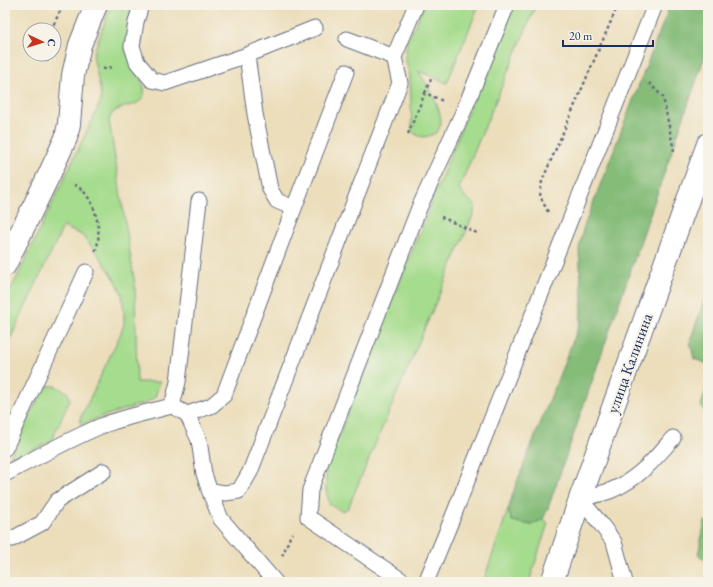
<svg xmlns="http://www.w3.org/2000/svg" width="713" height="587" font-family="'EB Garamond',serif">
<style>
.green{fill:#a6dc8d;stroke:#608676}
.forest{fill:#84bc78;stroke:#50766b}
.lines{fill:none;stroke-linecap:round;stroke-linejoin:round}
.service-casing{stroke:#646c7f;stroke-width:17}
.minor-casing{stroke:#646c7f;stroke-width:24}
.primary-casing{stroke:#646c7f;stroke-width:24}
.path{stroke:#646c7f;stroke-width:2.5;stroke-dasharray:3 3;stroke-linecap:butt}
.service{stroke:#fff;stroke-width:15}
.minor{stroke:#fff;stroke-width:22}
.primary{stroke:#fff;stroke-width:22}
.labels{text-anchor:middle;stroke-width:4;stroke-linejoin:round;paint-order:stroke}
.street-label{font-size:16px;fill:#1b2f5e;stroke:#f7f3e8}
</style>
<rect width="100%" height="100%" fill="#f7f3e8"/>
<filter id="ink" filterUnits="userSpaceOnUse"><feTurbulence type="fractalNoise" baseFrequency=".025" numOctaves="2"/><feDisplacementMap in="SourceGraphic" scale="8" xChannelSelector="R" yChannelSelector="G"/><feConvolveMatrix kernelMatrix="1 2 1 2 8 2 1 2 1" color-interpolation-filters="sRGB"/></filter>
<filter id="wash" filterUnits="userSpaceOnUse"><feTurbulence type="fractalNoise" baseFrequency=".012" numOctaves="4" result="noise"/><feDisplacementMap in="SourceGraphic" scale="16" xChannelSelector="R" yChannelSelector="G"/><feGaussianBlur stdDeviation="0.9" result="paint"/><feColorMatrix in="noise" values="0 0 0 0 0 0 0 0 0 0 0 0 0 0 0 0 0 1.4 0 .05"/><feComposite in="paint" operator="in"/></filter>
<g filter="url(#wash)">
<rect width="100%" height="100%" fill="#ecdebb"/>
<path class="green" d="M111,5h23l-6,17 -3,27 19,38c4,21 -19,16 -30,25 -3,2 -4,6 -5,8l26,165 2,97h23l-5,15 -7,5 -50,16 -17,7 -1,-4 1,-4 40,-84 3,-9v-12l-2,-18 -5,-11 -17,-26 -18,-22 -19,-8 -58,123v-48l92,-192 4,-10 -1,-11 -7,-34z
M424,5h55l-32,78 -29,-12c8,10 23,38 23,50 0,3 -2,7 -3,10 -8,6 -18,9 -26,0l-2,-55 -5,-19 2,-15z
M511,5h25l-77,183 3,6 13,11 -1,8 -126,295 -6,3 -12,-6 -4,-14v-23l107,-270z
M49,386h7l12,7 2,7 -19,41 -35,17 -4,1 -1,-5 32,-65z
M508,510l4,11 19,4 12,-6 5,4 -19,59h-46z"/>
<path class="forest" d="M670,5h38v42l-160,461 -5,11 -12,6 -19,-4 -4,-11 7,-23 65,-164 2,-23 -3,-51 4,-20z
M708,289v75l-14,-5 -4,-18z
M708,384v31h-2l-5,-10z
M705,521l3,1v39l-10,-6z"/>
</g>
<g filter="url(#ink)">
<g class="lines">
<defs>
<path id="service" d="M141,5l-5,17 -4,24 5,16 15,18 13,3 82,-28 68,-27
M347,39l47,18
M294,208l52,-136
M172,406l6,-24 21,-181
M187,414l24,-8 13,-11 70,-187 -17,-7 -7,-12 -15,-75 -8,-59
M5,448l81,-176
M5,474c32,-17 63,-34 96,-48 23,-9 48,-14 71,-20l15,8 12,26 5,34 7,21 10,24 54,63
M209,490l16,3 14,-2 11,-19 150,-389 -6,-26 22,-52
M5,539h7l30,-16 15,-22 47,-30
M404,582l-96,-65 2,-27 109,-282 45,-98 43,-105
M426,582l28,-68 201,-509
M625,582l-11,-40 -14,-19 -20,-24c10,-3 22,-5 32,-9 26,-11 43,-31 61,-52"/>
<path id="minor" d="M5,265l44,-90 17,-37 3,-14 4,-49 7,-30 16,-40"/>
<path id="primary" d="M552,582l28,-83 128,-355"/>
</defs>
<use href="#service" class="service-casing"/>
<use href="#minor" class="minor-casing"/>
<use href="#primary" class="primary-casing"/>
<path class="path" d="M51,30l12,-25
M43,54l5,8
M103,69l10,-2
M649,83l14,14 11,54
M425,93l7,-16
M408,134l17,-41 18,8
M74,185c21,8 30,48 21,67
M548,212l-8,-16 2,-15 76,-176
M441,217l36,16
M282,556l8,-19 3,-4"/>
<use href="#service" class="service"/>
<use href="#minor" class="minor"/>
<use href="#primary" class="primary"/>
</g>
</g>
<g class="labels">
<g class="street-label">
<text transform="translate(629 363) rotate(-70)" y="6">улица Калинина</text>
</g>
</g>
<rect width="713" height="587" fill="none" stroke="#f7f3e8" stroke-width="20"/>
<g transform="translate(42 42) rotate(94)"><circle r="19" fill="#f7f3e8" stroke="#9fa5b1"/>
<path d="M0-3L7 15L0 10L-7 15Z" fill="#c8321e"/>
<text y="-6" font-size="11" font-weight="bold" text-anchor="middle" fill="#1b2f5e">С</text>
</g>
<path d="M563 40v6h90v-6" fill="none" stroke="#1b2f5e" stroke-width="2"/>
<text x="569" y="40" font-size="12" fill="#1b2f5e" stroke="#f7f3e8" stroke-width="3" paint-order="stroke">20 m</text>
</svg>
